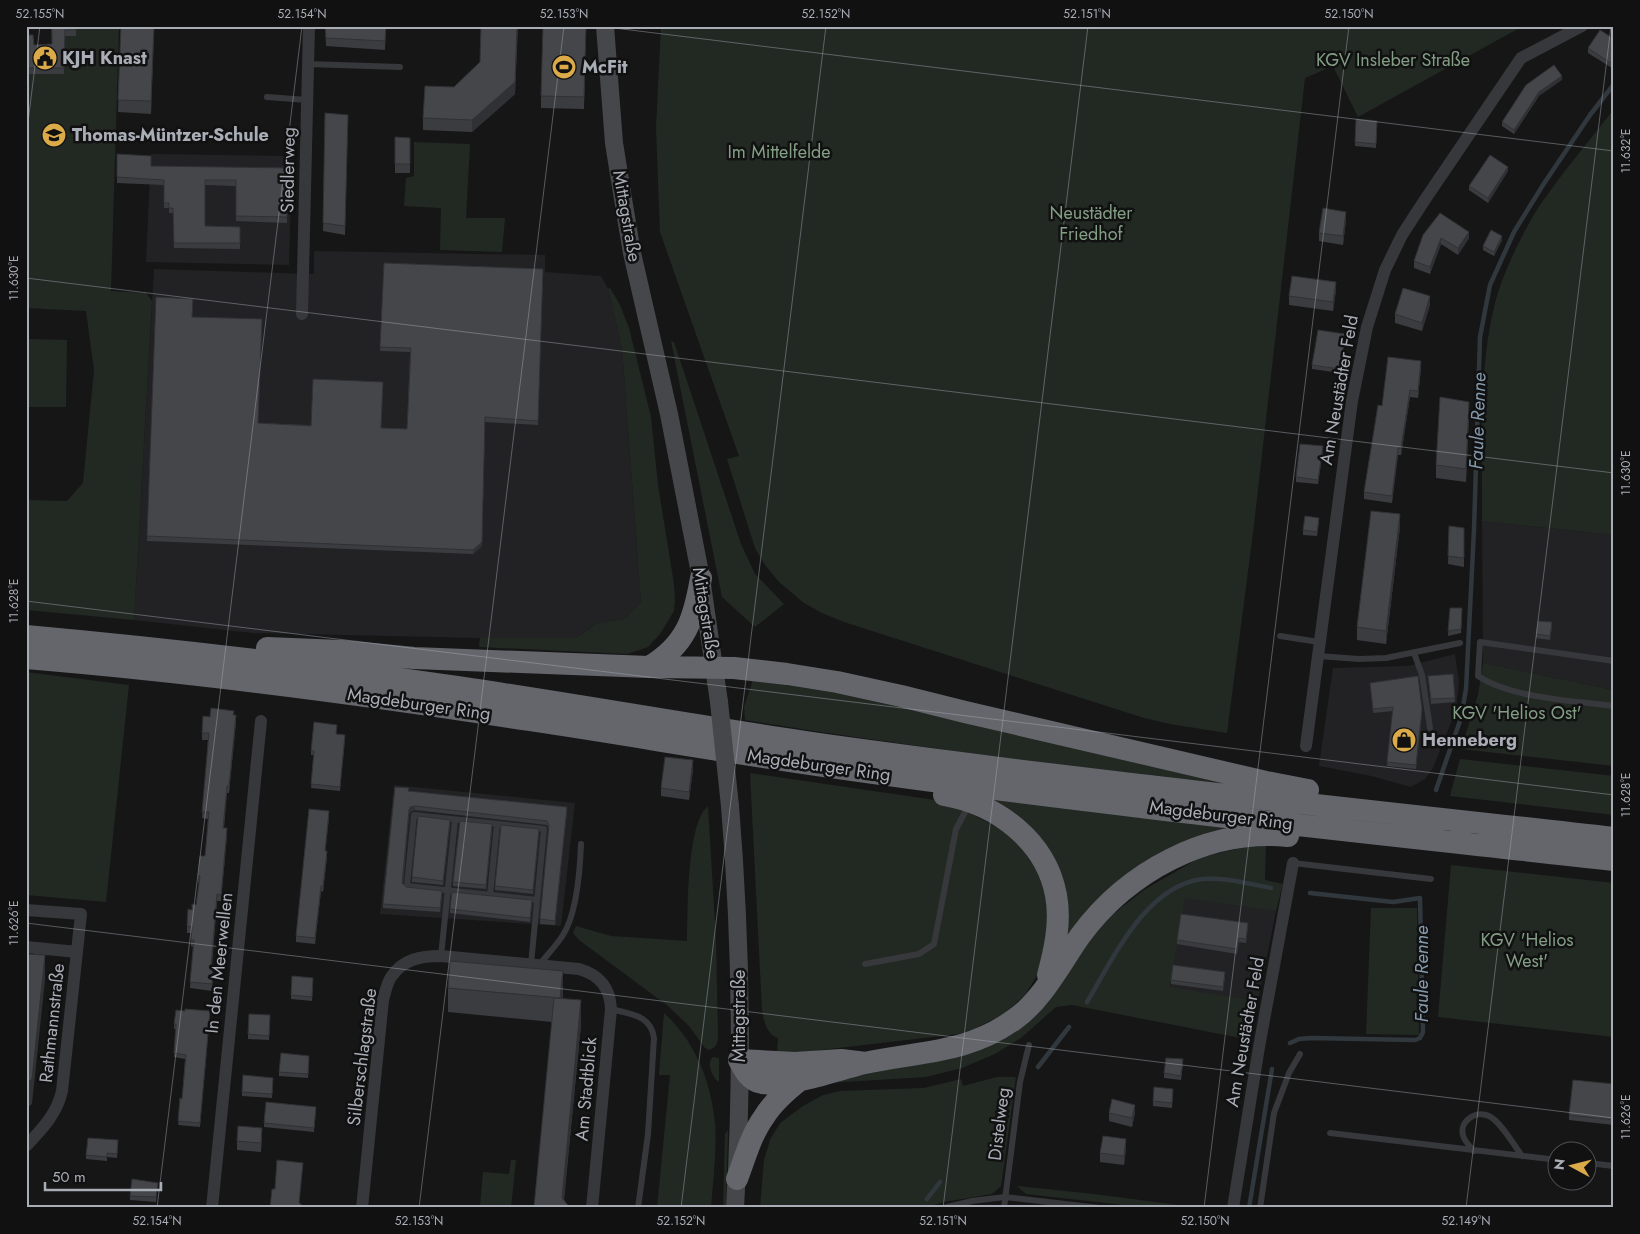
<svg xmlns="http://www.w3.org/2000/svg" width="1640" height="1234" font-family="Jost,sans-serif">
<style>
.built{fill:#222224}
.green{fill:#222923}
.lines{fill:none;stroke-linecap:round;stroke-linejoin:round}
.stream{stroke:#30383e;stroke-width:4.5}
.lane{stroke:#37383c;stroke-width:6}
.street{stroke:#37383c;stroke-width:12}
.secondary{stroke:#45474b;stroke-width:18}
.highway{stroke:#64666c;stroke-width:22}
.secondary-bridge{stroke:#45474b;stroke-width:18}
.wall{fill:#3b3c40}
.shaded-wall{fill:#303134}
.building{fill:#45464a;stroke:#303134}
.ticks{fill:none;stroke:#a9adb6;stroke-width:1;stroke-opacity:0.45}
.labels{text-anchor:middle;stroke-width:5;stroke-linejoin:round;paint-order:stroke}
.poi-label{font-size:18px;font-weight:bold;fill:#a9adb6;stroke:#111112;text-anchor:start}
.park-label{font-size:18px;fill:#839e84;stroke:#111112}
.street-label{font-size:18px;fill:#a9adb6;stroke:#111112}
.water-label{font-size:19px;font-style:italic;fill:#849aac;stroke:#111112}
.neatline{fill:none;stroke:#a9adb6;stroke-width:2}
.ticks-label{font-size:12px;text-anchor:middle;fill:#a9adb6}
</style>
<rect width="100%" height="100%" fill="#161617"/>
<path class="built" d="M151,154l141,2 -3,109 -143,-3z
M314,251l231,4v17l56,4 7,13 14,59 19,254 -16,17 -28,4 -20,15h-97l-228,-5 -118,-13 20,-351 160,5z
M1482,521l132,14v155l-131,-27z
M1455,654l4,28 -3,28 -23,58 -8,11 -14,8 -40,-11 -52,-10 14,-98 75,-2z
M394,785l181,18 -14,123 -181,-12z
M1184,896l92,15 -18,90 -88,-13z"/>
<path class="green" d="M76,26h43l-8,265 35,2 6,8 -18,319 -108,-10v-110l41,1 16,-18 11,-113 -8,-59 -60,-3v-234h38l1,-38h11z
M661,26h862l-165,91 -25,-51 -28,12 -52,455 -26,200 -57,-9 -26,-6 -300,-96 -22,-9 -18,-10 -25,-21 -14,-17 -10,-17 -28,-89 12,-3 -79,-224 -4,-104z
M1614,109v426l-132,-14c1,-79 -7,-182 26,-255 8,-19 21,-44 32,-61 23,-33 49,-64 74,-96z
M414,142l56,2 -4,74h39l-3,34 -62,-2 1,-42 -37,-2 2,-28 8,-2z
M610,288l10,17 9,23 22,89 7,68 16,99 1,15 -1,12 -14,23 -12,13 -21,7 -148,-7 1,-9h97l20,-15 28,-4 16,-17 -19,-254 -14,-59z
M26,339l41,1 -1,67h-40z
M671,341l3,1 67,202 14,30 29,30 -29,23 -33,-30z
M1483,663l131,27v76l-153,-17 17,-54z
M26,672l103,13 -23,217 -80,-7z
M753,680l78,12 431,97c-172,-20 -345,-41 -517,-69l-1,-13z
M1460,759l154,17v39l-164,-19z
M750,773l192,28 13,4 58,31 30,43 8,34 -13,61 -13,21 -21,19 -32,16 -14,4 -163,19h-18l1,-15c-12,-4 -14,-17 -16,-28z
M975,796l280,33 -41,8 -148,109 -2,-48z
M708,806l8,134 2,94c0,7 -1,14 -9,16l-4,-2 -16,-22 -21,-20 -89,-66 -6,-7 3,-7 35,10 76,5c1,-28 -1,-117 21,-135z
M1255,845h11l-1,35 18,4 -7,27 -91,-13 -15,89 88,14 -7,39 -179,-35 -16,2 -35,31 -26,16 -33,14 -36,9 -100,6 140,-30 114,-103 28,-32 36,-28 57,-33z
M1451,865l163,18v154l-176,-20z
M1371,908h46l2,127 -53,-1z
M664,1013c31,28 47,68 51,110 2,28 -2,57 -4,85h-54l13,-133h-11z
M713,1057l6,1v22l-1,2c-6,-6 -12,-19 -5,-25z
M997,1077h19l-15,109 -9,8 -48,8 -21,6h-163l4,-48 6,-20 10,-17 23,-17 20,-11 17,-4 84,-3 37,-9 2,7z
M728,1130l-2,78h-3l2,-74z
M511,1160h5l-5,48 -31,-2 3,-34 26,2z
M1017,1186l77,8 107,14h-51l-124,-14z"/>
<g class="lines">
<path class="stream" d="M1436,790l25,-72 5,-29 8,-159 6,-193 10,-52 24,-53 29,-47 47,-70 24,-31
M1087,1002c26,-43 59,-117 116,-123 22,-2 46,5 68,9
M1290,1043l9,-4 12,-1 104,2 5,-2 3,-6 -3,-134 -27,4 -83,-9
M1038,1067l31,-40
M927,1199l13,-17
M1249,1208l23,-139"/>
<path class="lane" d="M307,64l93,3
M267,97l40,3
M1280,636l39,6
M1414,653l8,22 8,53
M1318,656l41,3 27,-1 74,-15
M1614,661l-134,-19 -2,34c33,22 96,25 136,30
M1293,863l138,16
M490,895l7,-71
M441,956l14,-136
M531,964c4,-45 9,-90 13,-135l-130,-14 -7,71 130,14
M865,964l54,-10 15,-10 22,-115 13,-24
M539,965c8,-10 17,-19 24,-30 14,-22 17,-65 18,-91
M611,1009c19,5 40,6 43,29l-6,96 -10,74
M1330,1133l228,27
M1474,1151c-3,-4 -8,-8 -10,-13 -7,-15 11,-29 25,-22 11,5 25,29 33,40
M1588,1163l26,3
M943,1208l29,-7 33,-4 95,11
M1004,1208l16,-126 9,-37
M1260,1208l14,-95 15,-40 11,-19"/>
<path class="street" d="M302,314l7,-288
M1306,746l46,-345 15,-74 18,-57 17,-35 22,-34 97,-143 61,-32
M26,910l55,4 -19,177c-5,23 -20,38 -36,55
M26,947l51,5
M212,1208l49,-487
M362,1208l21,-208c2,-7 4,-17 8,-23 12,-18 30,-21 50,-21l138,13c21,6 31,19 32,40l-19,199
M1233,1208l26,-161 34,-184"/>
<path class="secondary" d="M605,26l9,117 10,62 8,48 37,161 32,164 18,124
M730,806c11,133 13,268 5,402"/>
<path class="highway" d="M26,636c144,13 288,30 431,51 130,19 260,43 390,61 255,35 511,61 767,90
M267,648l74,3 73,7 235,9 85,1 53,6 50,8 64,14 64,16 301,70 42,8
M26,658c169,14 336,36 503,62 101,15 201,33 302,47 260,37 522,64 783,93
M649,667c37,-22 45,-48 52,-89
M944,795c53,9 102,46 112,100 5,27 -1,54 -8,80
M866,1063l-25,-3 -46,3 -56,-3c5,10 11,21 23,23 30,4 73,-13 103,-20 55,-12 102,-9 150,-44 27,-19 46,-56 65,-83 47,-64 127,-108 208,-100
M737,1179c8,-21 14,-44 27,-62 9,-15 22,-26 36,-37"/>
<path class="secondary-bridge" d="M719,702l11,104"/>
</g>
<path class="wall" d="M51,26h25v10h-11l-1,38h-38v-39l8,10 18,-1z
M121,26h43l-10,1 -3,87 -33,-2z
M325,26h61l-1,24 -59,-4z
M481,26h37l-3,68 -43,38 -49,-2v-12l57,-56z
M586,26l-2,83 -43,-1v-12z
M1614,39l-2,29 -24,-15v-5z
M1562,80l-23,16 -25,38 -12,-8v-4z
M325,113l23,2 -3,120 -22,-4z
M1377,125l-1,23 -21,-2v-4z
M395,137l15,1v35h-15z
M117,154l34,12 139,2 1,18h-4v37l-51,-2v-35l-31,-1v41l35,1v22l-66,-1 -1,-35h-4v-5h-5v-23l-47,-2z
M1508,171l-20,32 -19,-13v-4z
M1346,220l-3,25 -24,-4v-8z
M1423,235l46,3 -11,17 -17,-11 -11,30 -16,-6v-7z
M1502,240l-8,16 -11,-6v-4z
M384,263l159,6 -5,156 -53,-3 -3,124 -9,8 -326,-13 9,-244 36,20 66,106 149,6 3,-77 -30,-1z
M1336,290l-3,21 -44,-6v-9z
M1430,305l-8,26 -27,-8v-9z
M1345,339l-5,34 -28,-4v-4z
M1421,368l-3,30 -8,-1 -9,58h-3l-6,48 -28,-4v-7l18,-86z
M1469,414l-3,68 -30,-4v-13z
M1323,451l-5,33 -22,-2v-5z
M1319,522l-2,14 -14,-1v-5z
M1449,526l15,2v39l-16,-3z
M1400,527l-14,117 -29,-4v-13z
M1450,608h12l-1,25 -13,3z
M1552,627l-2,13 -14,-2v-4z
M1453,674l2,28 -24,2 -3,-28z
M1370,683l52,31 -6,55 -29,-3 6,-55 -20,2z
M234,715l2,7 -7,71h-2l-3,35 3,7 -6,66h-4l-5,65 1,7 -1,18 -22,-3 3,-41 -2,-1v-13h-4v-7l5,-16 4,-5 3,-22h-1v-7l7,-20 3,-37 -6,-1 6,-78h-6v-7l8,-16z
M336,734l9,5 -5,52 -29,-3 3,-33h-3v-4z
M693,769l-4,31 -28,-4v-8z
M408,791l159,20 -12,114 -15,-1 9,-95 -2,-4 -132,-15 -5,2 -1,3 -6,69 3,3 36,8 -2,17 -57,-4v-4z
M329,817l-4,34 2,6 -4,35 -2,-1 -6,53 -19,-2v-6z
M450,824l-7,61 -31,-3v-5z
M492,828l-6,61 -33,-3v-4z
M539,833l-6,61 -38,-4v-4z
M532,904l-2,18 -80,-9v-4z
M1248,927l-2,16 -7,-1 -2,12 -60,-10v-4z
M1225,977l-2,14 -52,-7v-4z
M313,983l-1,18 -21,-2v-4z
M448,988l114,10 19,27 -17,175 6,8h-36l18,-186 -104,-10z
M210,1015l-10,112 -22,-2 4,-26 3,-40 -11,-2 2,-28h-2v-5z
M270,1015l-1,25 -21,-1v-5z
M309,1060l-1,18 -29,-2v-4z
M1183,1064l-2,16 -17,-2v-5z
M273,1082l-1,16 -30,-2v-4z
M1614,1084v41l-45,-5v-5z
M1173,1093l-1,15 -19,-2v-5z
M316,1107l-2,25 -50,-5v-4z
M1109,1113h26l-3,14 -23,-6z
M262,1137l-1,15 -24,-2v-9z
M118,1144l-1,14 -10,-1v4l-21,-2v-4z
M1126,1148l-2,17 -24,-3v-9z
M158,1183l-2,19 -26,-2v-4z"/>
<path class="shaded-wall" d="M154,26l-3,88v-13z
M517,26l-2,68 -43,38v-12z
M1562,76v4l-23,16 -25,38v-4l25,-38z
M1508,167v4l-20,32v-5z
M1346,212v8l-3,25v-9z
M1469,232v6l-11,17v-7z
M1502,236v4l-8,16v-4z
M1441,238v6l-11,30v-7z
M1336,282v8l-3,21v-9z
M1430,296v9l-8,26v-8z
M1345,334v5l-5,34v-4z
M1421,361v7l-3,30v-7z
M1410,390v7l-9,58v-7z
M1469,402v12l-3,68v-13z
M485,422l-3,124 -9,8v-4z
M1398,448v7l-6,48v-7z
M1400,514v13l-14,117v-13z
M236,715v7l-7,71v-7z
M693,760v9l-4,31v-8z
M415,806v4l-5,2 -1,3 -7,73 7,-78 1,-3z
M567,807v4l-12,114v-4z
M329,811v6l-4,40v-6z
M227,828v7l-6,66v-6z
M327,851v6l-4,35v-6z
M321,886v5l-6,53v-6z
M217,894v7l-6,72v-7z
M45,955v25l-13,124 -6,5v-25z
M563,971v25l-3,27v-25z
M581,1000v25l-18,183 -1,-10z
M1135,1105v8l-3,14v-9z
M1126,1139v9l-2,17v-9z"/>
<path class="building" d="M52,26h24v4h-11l-1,38h-38v-33h7l1,10 18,-1z
M121,26h33l-3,75 -33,-1z
M325,26h61l-1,15 -59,-3z
M481,26h36l-2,56 -43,38 -49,-2 2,-32 29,1 26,-25z
M543,26h43l-2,71 -43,-1z
M1600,30l14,9v22l-2,3 -24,-16z
M1554,65l8,11 -23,16 -25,38 -12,-8 24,-37z
M325,113l23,2 -3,111 -22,-3z
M1356,119l21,2 -1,23 -21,-2z
M395,137l15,1v26h-15z
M117,154l34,2v10l139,2 1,13h-4v36l-51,-1v-36h-31v46l35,1v16h-66l-1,-35h-4v-5h-5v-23l-47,-3z
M1490,155l18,12 -20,31 -19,-12z
M1323,208l23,4 -3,24 -24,-3z
M1440,213l29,19 -11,16 -17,-10 -11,29 -16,-6 9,-26z
M1491,230l11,6 -8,16 -11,-6z
M384,263l159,6 -5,152 -53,-4 -3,125 -9,8 -326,-14 9,-239 37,2 -1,18 70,2 -4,104 53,3 2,-47 70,3 -2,46 26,1 4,-81 -31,-1z
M1292,276l44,6 -3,20 -44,-6z
M1403,288l27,8 -8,27 -27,-9z
M1318,330l27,4 -5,35 -28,-4z
M1388,357l33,4 -3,30 -8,-1 -9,58h-3l-6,48 -28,-4 14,-87 4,1z
M1440,397l29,5 -3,67 -30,-4z
M1300,444l23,2 -5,34 -22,-3z
M1371,511l29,3 -14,117 -29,-4z
M1305,516l14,2 -2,14 -14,-2z
M1449,526l15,2v30l-16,-2z
M1450,608h12l-1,21 -13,2z
M1538,621l14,1 -2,14 -14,-2z
M1453,674l2,24 -24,1 -3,-23z
M1418,676l4,33 -6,56 -29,-3 6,-55 -20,2 -3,-26z
M211,708l23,3 -1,4h3l-7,71h-2l-4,42h4l-6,67 -4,-1 -6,72h2l-1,18 -22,-2 4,-42h-3l1,-13 -5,-1 1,-17 4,1v-6l4,1 4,-29h-2l2,-20h5l4,-44h-7l7,-79h-7l1,-17 7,1z
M314,722l23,3 -1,9 9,1 -5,52 -29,-3 3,-33h-3z
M665,757l28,3 -4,32 -28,-4z
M395,787l14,1 -1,3 159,16 -12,114 -15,-2 9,-94 -2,-4 -132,-15 -5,1 -1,3 -7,73 4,4 36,4 -2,17 -57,-4z
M309,809l20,2 -4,40h2l-4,35h-2l-6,52 -19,-2z
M418,816l32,4 -7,61 -31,-4z
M460,821l32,3 -6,61 -33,-3z
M501,825l38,4 -6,61 -38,-4z
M452,892l80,8 -2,18 -80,-9z
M1181,914l67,9 -2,16 -7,-1 -2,11 -60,-9z
M26,954l19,1 -13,124 -6,5z
M450,961l113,10 -3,27 -112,-10z
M1173,965l52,7 -2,15 -52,-7z
M292,976l21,2 -1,19 -21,-2z
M554,998l27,2 -19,198 8,10h-35l-1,-1z
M185,1009l25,2 -10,112 -22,-2 2,-23 2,1 4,-44 -12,-2 2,-29h-2l2,-14 9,1z
M249,1014l21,1 -1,21 -21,-2z
M281,1053l28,3 -1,18 -29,-2z
M1166,1058l17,1 -2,17 -17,-3z
M243,1075l30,3 -1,16 -30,-2z
M1573,1080l41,4v36l-45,-5z
M1154,1087l19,2 -1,14 -19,-2z
M1112,1099l23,6 -3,13 -23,-5z
M266,1102l50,5 -2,21 -50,-5z
M238,1126l24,2 -1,15 -24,-2z
M1103,1136l23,3 -2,17 -24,-3z
M88,1138l30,2 -1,14 -10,-1v4l-21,-2z
M277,1160l26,3 -4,40 2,1v4h-31l2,-19h3z
M132,1179l26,4 -2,14 -26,-1z"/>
<path class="ticks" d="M598,26l1016,125M26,138l14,-112M26,278l1588,195M26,601l1588,194M26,923l1588,195M157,1208l145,-1182M419,1208l145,-1182M681,1208l145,-1182M943,1208l145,-1182M1204,1208l145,-1182M1466,1208l145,-1182"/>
<defs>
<symbol id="civic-disc" viewBox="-11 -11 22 22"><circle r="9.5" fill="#dbab49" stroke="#111112"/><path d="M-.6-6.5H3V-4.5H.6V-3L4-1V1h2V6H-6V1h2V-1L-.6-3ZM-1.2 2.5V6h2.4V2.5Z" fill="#111"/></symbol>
<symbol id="stadium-disc" viewBox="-11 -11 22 22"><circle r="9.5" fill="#dbab49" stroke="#111112"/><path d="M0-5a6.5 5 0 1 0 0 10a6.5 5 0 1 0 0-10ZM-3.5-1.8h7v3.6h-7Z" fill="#111"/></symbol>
<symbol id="school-disc" viewBox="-11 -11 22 22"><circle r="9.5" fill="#dbab49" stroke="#111112"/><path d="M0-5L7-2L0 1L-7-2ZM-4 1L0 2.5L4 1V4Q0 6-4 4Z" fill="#111"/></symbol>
<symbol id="shop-disc" viewBox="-11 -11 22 22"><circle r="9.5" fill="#dbab49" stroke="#111112"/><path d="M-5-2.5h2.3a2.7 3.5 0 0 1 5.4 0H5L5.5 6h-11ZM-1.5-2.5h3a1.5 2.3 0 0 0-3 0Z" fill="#111"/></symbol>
</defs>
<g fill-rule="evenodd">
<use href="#civic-disc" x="31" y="44" width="28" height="28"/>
<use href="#stadium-disc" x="550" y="53" width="28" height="28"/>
<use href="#school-disc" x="40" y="121" width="28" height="28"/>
<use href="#shop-disc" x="1390" y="726" width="28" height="28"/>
</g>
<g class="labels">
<g class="poi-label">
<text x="62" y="64">KJH Knast</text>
<text x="582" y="73">McFit</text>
<text x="72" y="141">Thomas-Müntzer-Schule</text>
<text x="1422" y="746">Henneberg</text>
</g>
<g class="park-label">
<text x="1393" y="66">KGV Insleber Straße</text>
<text x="779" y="158">Im Mittelfelde</text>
<text x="1091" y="219">Neustädter<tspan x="1091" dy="21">Friedhof</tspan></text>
<text x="1517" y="719">KGV 'Helios Ost'</text>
<text x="1527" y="946">KGV 'Helios<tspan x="1527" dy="21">West'</tspan></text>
</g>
<g class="street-label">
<text transform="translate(288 170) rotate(-89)" y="6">Siedlerweg</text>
<text transform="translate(627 216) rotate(80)" y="6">Mittagstraße</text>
<text transform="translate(1339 390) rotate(-80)" y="6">Am Neustädter Feld</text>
<text transform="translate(706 613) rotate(81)" y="6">Mittagstraße</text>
<text transform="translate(419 704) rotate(8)" y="6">Magdeburger Ring</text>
<text transform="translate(819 765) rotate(8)" y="6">Magdeburger Ring</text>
<text transform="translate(1221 815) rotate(7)" y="6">Magdeburger Ring</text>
<text transform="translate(219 963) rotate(-84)" y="6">In den Meerwellen</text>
<text transform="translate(739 1016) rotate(-90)" y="6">Mittagstraße</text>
<text transform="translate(52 1023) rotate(-84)" y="6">Rathmannstraße</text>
<text transform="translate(1245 1032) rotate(-80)" y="6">Am Neustädter Feld</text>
<text transform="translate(362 1057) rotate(-83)" y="6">Silberschlagstraße</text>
<text transform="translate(586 1089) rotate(-85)" y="6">Am Stadtblick</text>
<text transform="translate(999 1124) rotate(-83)" y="6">Distelweg</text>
</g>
<g class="water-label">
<text transform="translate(1477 421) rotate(-88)" y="7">Faule Renne</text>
<text transform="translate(1421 974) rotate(-90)" y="7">Faule Renne</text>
</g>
</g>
<rect width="1640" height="1234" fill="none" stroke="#111112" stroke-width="55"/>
<g transform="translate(1572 1166) rotate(277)"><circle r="24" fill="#111112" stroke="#4e4f54"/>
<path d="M0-4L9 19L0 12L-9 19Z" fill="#dbab49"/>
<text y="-8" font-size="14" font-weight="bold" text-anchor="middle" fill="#a9adb6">N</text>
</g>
<path d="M45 1182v8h116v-8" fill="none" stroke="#a9adb6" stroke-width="2.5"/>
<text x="52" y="1182" font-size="15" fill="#a9adb6" stroke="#111112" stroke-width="4" paint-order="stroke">50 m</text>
<rect x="28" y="28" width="1584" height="1178" class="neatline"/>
<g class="ticks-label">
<text x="40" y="18">52.155°N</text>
<text x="302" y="18">52.154°N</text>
<text x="564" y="18">52.153°N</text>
<text x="826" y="18">52.152°N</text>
<text x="1087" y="18">52.151°N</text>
<text x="1349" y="18">52.150°N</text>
<text transform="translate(1626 151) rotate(-90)" y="4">11.632°E</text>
<text transform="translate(14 278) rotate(-90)" y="4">11.630°E</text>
<text transform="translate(1626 473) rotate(-90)" y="4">11.630°E</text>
<text transform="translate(14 601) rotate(-90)" y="4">11.628°E</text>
<text transform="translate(1626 795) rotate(-90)" y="4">11.628°E</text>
<text transform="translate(14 923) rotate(-90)" y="4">11.626°E</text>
<text transform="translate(1626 1117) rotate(-90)" y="4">11.626°E</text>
<text x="157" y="1225">52.154°N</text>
<text x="419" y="1225">52.153°N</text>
<text x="681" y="1225">52.152°N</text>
<text x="943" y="1225">52.151°N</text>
<text x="1205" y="1225">52.150°N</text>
<text x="1466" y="1225">52.149°N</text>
</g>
</svg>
